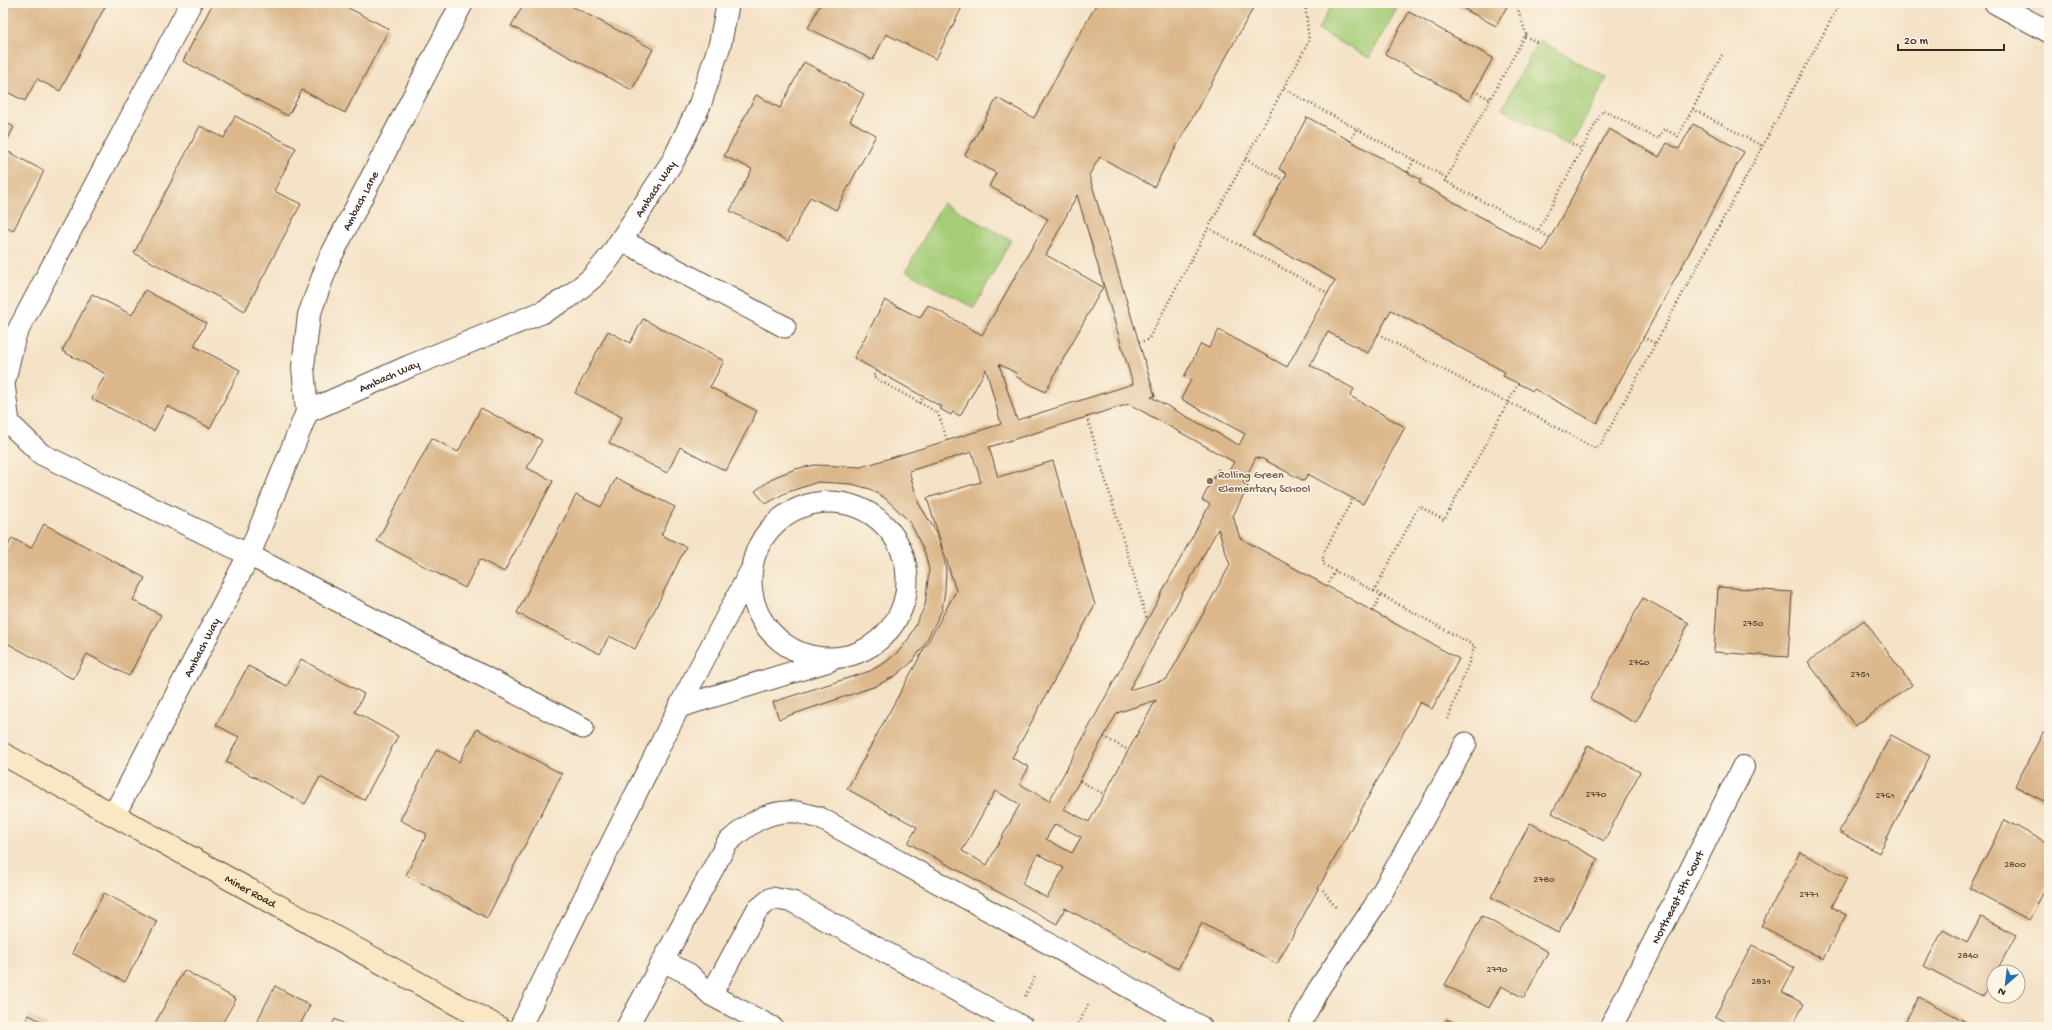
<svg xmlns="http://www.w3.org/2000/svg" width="2052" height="1030" font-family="'Gochi Hand',sans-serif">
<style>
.green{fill:#a6ce79;stroke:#707c4c}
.building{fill:#dbb78b;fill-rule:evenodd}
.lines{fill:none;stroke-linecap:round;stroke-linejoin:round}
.lane-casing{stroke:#574637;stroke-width:23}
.street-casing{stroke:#574637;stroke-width:24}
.secondary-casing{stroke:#574637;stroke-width:24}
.path{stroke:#574637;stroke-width:2.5;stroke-dasharray:1 3;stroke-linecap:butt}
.lane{stroke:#fff;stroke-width:21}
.street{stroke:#fff;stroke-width:22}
.secondary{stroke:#fae7c3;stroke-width:22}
.education-dot{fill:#8d6e63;stroke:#fcf5e5;stroke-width:1.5}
.labels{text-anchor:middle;stroke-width:3;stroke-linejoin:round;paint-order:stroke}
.number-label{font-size:10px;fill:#634d39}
.street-label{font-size:12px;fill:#3b2a1e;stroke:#fcf5e5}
.education-label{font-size:12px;fill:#785e54;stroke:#fcf5e5;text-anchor:start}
</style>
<rect width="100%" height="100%" fill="#fcf5e5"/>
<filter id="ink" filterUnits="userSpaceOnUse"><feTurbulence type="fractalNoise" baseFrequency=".025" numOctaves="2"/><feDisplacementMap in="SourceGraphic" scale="8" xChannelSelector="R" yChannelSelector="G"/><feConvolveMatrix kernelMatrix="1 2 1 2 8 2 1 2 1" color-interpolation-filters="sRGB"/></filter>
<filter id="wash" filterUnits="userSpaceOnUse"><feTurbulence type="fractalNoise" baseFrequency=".012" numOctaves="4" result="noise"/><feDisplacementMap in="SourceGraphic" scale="16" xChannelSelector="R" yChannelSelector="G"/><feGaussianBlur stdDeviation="0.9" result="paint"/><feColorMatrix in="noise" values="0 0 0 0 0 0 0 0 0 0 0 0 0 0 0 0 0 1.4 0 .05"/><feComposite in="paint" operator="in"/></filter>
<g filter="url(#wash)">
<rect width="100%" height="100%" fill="#f4e2c6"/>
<path class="green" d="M1333,3h67l-31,55 -51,-28z
M1539,40l68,38 -37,69 -68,-38z
M943,203l68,37 -37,68 -68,-37z"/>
<g id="blocks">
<path class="building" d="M3,3h104l-47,88 -23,-12 -12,22 -22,-11z
M213,3h126l50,26 -44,84 -43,-23 -14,26 -105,-55z
M524,3h42l87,46 -21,41 -121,-64z
M821,3h143l-28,56 -50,-25 -13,26 -65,-32z
M1097,3h159l-102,184 -54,-30 -11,18 66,221 -4,1 88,48 6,-11 -64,-35 10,-19 -7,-3 17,-33 8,4 10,-18 68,37 48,-87 -82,-44 34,-62 -8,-5 28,-52 114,63 -2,3 124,68 66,-122 50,28 8,-14 12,6 14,-25 51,28 -147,271 -63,-34 -1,2 -30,-15 2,-4 -114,-62 -23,43 -40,-21 -18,33 44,24 -4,7 55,31 -42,77 -55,-30 -4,7 -43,-23 -1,1 -4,-2 -13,26 5,3 -15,30 7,22 219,121 -27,50 -12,-7 -143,262 -75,-41 -24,46 -113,-61 -8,16 -149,-81 9,-16 -70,-38 109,-198 -29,-93 54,-16 -9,-30 -63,19 10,33 16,26 7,19 4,20 -1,21 -3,20 -19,37 -12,16 -16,13 -19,10 -97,33 -6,-17 97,-31 16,-9 13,-11 10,-13 16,-32 4,-36 -4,-17 -15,-31 -25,-24 -15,-9 -18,-5 -34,-2 -33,11 -19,11 -11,-13 20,-14 20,-8 20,-4 46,2 140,-43 -15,-55 -26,47 -7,-4 -2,3 -11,-6 2,-2 -88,-49 31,-58 35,18 8,-13 54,30 66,-116 -59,-33 7,-13 -31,-18 32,-57 37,20zM1077,195l56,189 -116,36 -18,-56 17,9 -1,3 30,16 58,-105 -57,-32zM1129,404l105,58 -7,12 -9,-5 -16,31 8,4 -161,297 -29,-17 9,-17 -17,-9 83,-153 -42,-144 -55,16 -9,-30zM1218,529l12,36 -63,114 -38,11zM1156,700l-67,122 -25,-13 53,-96zM995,791l25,13 -33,61 -25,-14zM1055,824l26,13 -9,16 -26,-14zM1038,854l26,14 -17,30 -25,-14z
M1453,3h56l-13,23z
M1409,12l84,46 -24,43 -84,-47z
M804,62l60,32 -14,27 26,14 -40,75 -26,-13 -22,44 -58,-30 22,-42 -28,-13 32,-61 24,13z
M235,116l61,32 -22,43 27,13 -56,107 -111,-58 66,-127 24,12z
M3,121l11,6 -11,22z
M3,149l41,22 -31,60 -10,-5z
M145,290l61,33 -12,23 46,24 -30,58 -43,-22 -13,25 -62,-32 14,-25 -44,-23 30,-57 40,21z
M643,319l81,42 -14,26 47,24 -31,60 -46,-24 -13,26 -58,-30 13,-26 -47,-24 33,-62 22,12z
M481,408l61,32 -15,28 26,13 -49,91 -24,-13 -15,29 -88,-47 55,-103 26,14z
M616,478l59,29 -14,28 25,12 -51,102 -26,-13 -9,18 -83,-41 59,-118 25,12z
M44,524l101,54 -12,22 28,15 -32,61 -42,-22 -14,25 -70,-38v-85l9,-18 19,10z
M1718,587l74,5 -4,65 -74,-5z
M1643,598l46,25 -53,100 -46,-24z
M1864,620l48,65 -57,41 -47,-64z
M301,659l63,35 -9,18 43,24 -34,64 -44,-23 -15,27 -79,-42 13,-25 -23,-12 32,-59 39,20z
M477,729l85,45 -75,144 -81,-43 21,-41 -27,-14 37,-71 22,13z
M2043,733l6,3v68l-34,-18z
M1891,735l39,21 -51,97 -40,-21z
M1588,745l52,27 -36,69 -52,-28z
M2005,820l44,24v38l-20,38 -60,-32z
M1530,823l68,36 -40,74 -67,-36z
M1800,852l47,26 -15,29 14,8 -23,44 -62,-33z
M104,893l53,28 -32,61 -53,-29z
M1482,916l66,36 -24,46 -23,-12 -12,22 -44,-23z
M1981,917l35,18 -20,37h-2v4l-11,21 -59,-31 19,-36 24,13z
M1752,945l43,23 -13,24 22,12 -12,23h-57l-20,-11z
M184,970l52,29 -16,28h-67z
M275,986l35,19 -11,22h-45z
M1919,997l51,27 -2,3h-66z
M29,1015l23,12h-29z
M335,1019l15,8h-19z
M1447,1019l16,8h-20z"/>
</g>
</g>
<g filter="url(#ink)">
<use href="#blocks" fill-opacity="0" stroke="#574637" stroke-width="1"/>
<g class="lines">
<defs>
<path id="lane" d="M191,3l-176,333 -11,48 5,39 32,31 208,101 334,173
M1995,3l54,29
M621,240l164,87
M751 580a78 78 0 1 1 156 0a78 78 0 1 1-156 0Z
M750,572l-71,135 150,-46
M663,961l26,13 22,21 61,32
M711,995l46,-85 15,-12 21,4 230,125
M520,1027l159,-320
M627,1027l100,-184c20,-18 41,-34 69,-31 8,1 16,4 24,6l381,209
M1299,1027l19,-37 57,-85 91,-162"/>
<g id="street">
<path id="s1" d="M307,412l-4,-45 6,-52 20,-55 133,-257"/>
<path id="s2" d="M114,815l135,-260 58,-143 103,-46 133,-54 26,-15 23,-19 18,-21 64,-98 26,-55 20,-60 8,-41"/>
<path id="s3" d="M1611,1027l132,-260"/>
</g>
<g id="secondary">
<path id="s4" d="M3,754l495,273"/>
</g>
</defs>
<use href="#lane" class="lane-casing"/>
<use href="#street" class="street-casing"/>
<use href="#secondary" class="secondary-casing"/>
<path class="path" d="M1516,3l10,31 -81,147 93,50 65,-121 55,29 6,-10 14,7 45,-83
M1554,3l6,3 1,-3
M1525,36l13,7
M1284,89l163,89
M1474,91l16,8
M1693,109l69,37
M1350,141l7,-13
M1572,144l10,5
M1245,159l39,21
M1408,172l6,-13
M1208,228l120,65
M1538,231l12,7
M1378,334l103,56 42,19 71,39 6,-2 240,-443
M1643,337l13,7
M1139,342l9,-2 161,-299 -4,-38
M876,371l-3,6 65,36 9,27
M919,403l5,-7
M1087,417l60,203
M1335,571l-12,-7v-10l30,-56
M1327,586l8,-15 39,20 45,-85 25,14 74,-136
M1374,591l101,55 -27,73
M1373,611l8,-16
M1104,737l24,13
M1080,781l24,13
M1323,890l14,19
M1025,996l11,-21
M1077,1027l12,-24"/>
<use href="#lane" class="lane"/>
<use href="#street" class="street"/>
<use href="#secondary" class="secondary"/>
</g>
</g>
<circle class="education-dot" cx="1210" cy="481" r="4"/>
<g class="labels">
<g class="number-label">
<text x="1753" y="626">2750</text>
<text x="1639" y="665">2760</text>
<text x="1860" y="677">2751</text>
<text x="1596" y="797">2770</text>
<text x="1885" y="798">2761</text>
<text x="2015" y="867">2800</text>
<text x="1544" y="882">2780</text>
<text x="1809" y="897">2771</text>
<text x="1968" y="958">2840</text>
<text x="1497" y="972">2790</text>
<text x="1761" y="984">2831</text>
</g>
<g class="street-label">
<text dy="4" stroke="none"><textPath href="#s2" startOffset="873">Ambach Way</textPath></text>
<text dy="4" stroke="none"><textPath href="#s1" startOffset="223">Ambach Lane</textPath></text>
<text dy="4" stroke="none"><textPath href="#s2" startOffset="537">Ambach Way</textPath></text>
<text dy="4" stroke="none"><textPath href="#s2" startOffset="189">Ambach Way</textPath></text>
<text dy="4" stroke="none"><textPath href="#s4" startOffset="283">Miner Road</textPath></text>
<text dy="4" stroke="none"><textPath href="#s3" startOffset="146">Northeast 5th Court</textPath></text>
</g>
<g class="education-label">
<text x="1218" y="478">Rolling Green<tspan x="1218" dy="14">Elementary School</tspan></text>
</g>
</g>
<rect width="2052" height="1030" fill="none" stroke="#fcf5e5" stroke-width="16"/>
<g transform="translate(2006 984) rotate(208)"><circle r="19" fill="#fcf5e5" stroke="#afa495"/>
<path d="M0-3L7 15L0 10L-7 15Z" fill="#1f6fb2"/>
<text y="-6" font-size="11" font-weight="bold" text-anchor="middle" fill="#3b2a1e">N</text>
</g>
<path d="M1898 44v6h106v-6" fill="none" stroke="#3b2a1e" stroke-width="2"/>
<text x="1904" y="44" font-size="12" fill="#3b2a1e" stroke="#fcf5e5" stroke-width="3" paint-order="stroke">20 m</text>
</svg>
